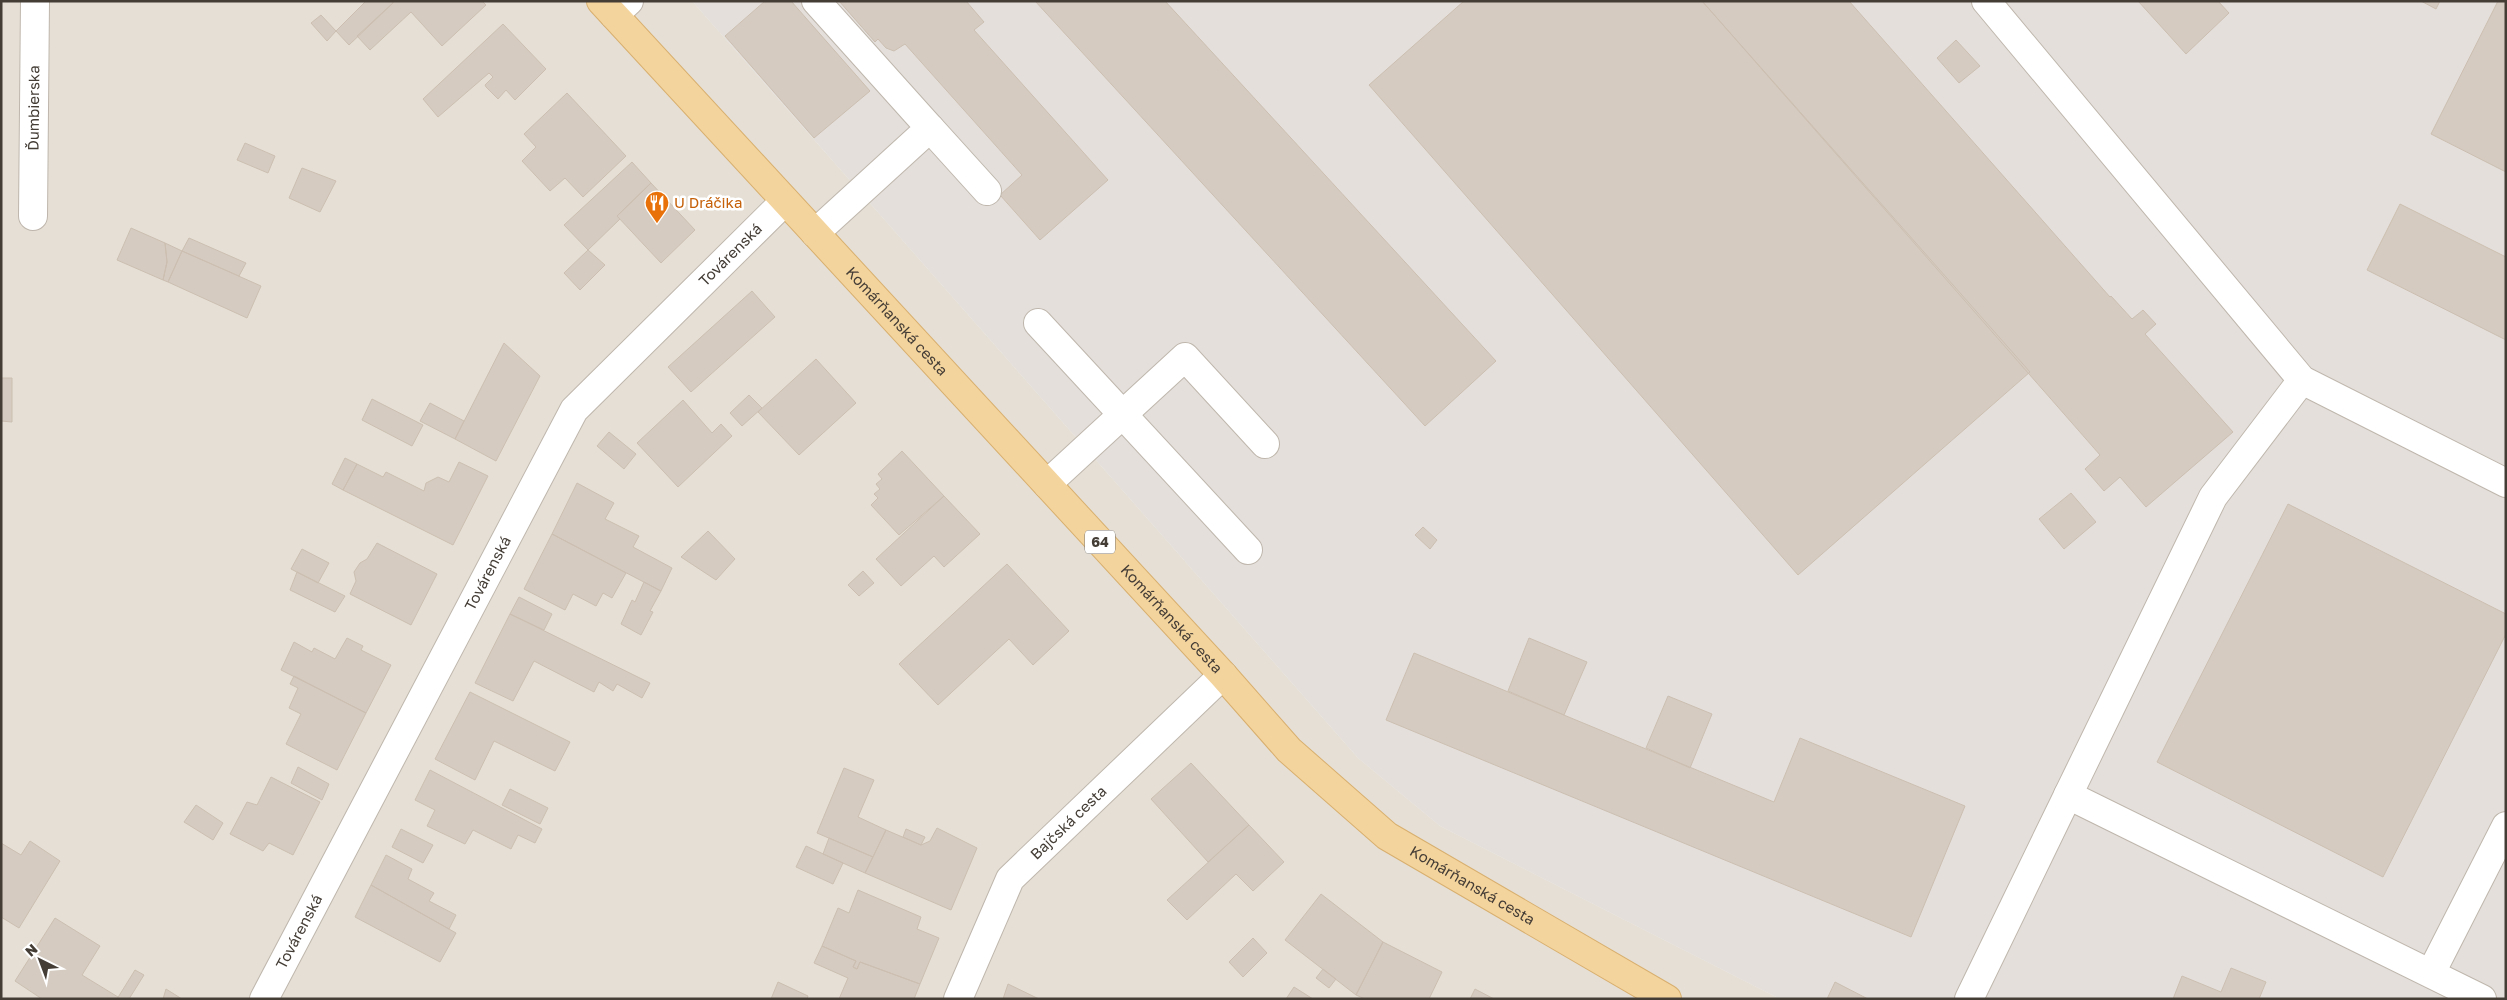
<svg xmlns="http://www.w3.org/2000/svg" width="2507" height="1000" font-family="'Golos Text',sans-serif">
<style>
.residential{fill:#e5dfd5}
.industrial{fill:#e4dfdb}
.building{fill:#d5cbc0;stroke:#ccbfb1}
.lines{fill:none;stroke-linecap:round;stroke-linejoin:round}
.minor-casing{stroke:#bfb7ad;stroke-width:30}
.major-casing{stroke:#d8af6e;stroke-width:30}
.minor{stroke:#fff;stroke-width:28}
.major{stroke:#f4d49d;stroke-width:28}
.labels{text-anchor:middle;stroke-width:5;stroke-linejoin:round;paint-order:stroke}
.shield{fill:#fff;stroke:#7c7772;stroke-width:1}
.shield-label{font-size:14px;font-weight:bold;fill:#443d36}
.street-label{font-size:15px;fill:#443d36;stroke:#fff}
.food-label{font-size:15px;fill:#c56008;stroke:#fff;text-anchor:start}
</style>
<rect width="100%" height="100%" fill="#f1ede6"/>
<path class="residential" d="M1,1h691l666,757 82,68 340,173h-1779z"/>
<path class="industrial" d="M692,1h1814v998h-726l-340,-173 -82,-68z"/>
<path class="building" d="M366,1h25l2,2 -44,42 -13,-14z
M395,1h87l4,4 -44,41 -31,-34 -41,38 -13,-14z
M765,1h26l79,90 -56,47 -89,-102z
M839,1h127l18,21 -10,8 134,150 -68,60 -40,-45 22,-20 -117,-131 -11,7 -8,-3 -8,-9 -3,3z
M1035,1h130l331,360 -71,65z
M1464,1h238l328,371 -232,203 -429,-490z
M1702,1h147l261,296 1,-1 21,23 11,-9 13,14 -11,10 88,98 -87,75 -26,-30 -16,14 -19,-22 15,-14z
M2138,1h80l11,12 -43,41z
M2421,1h19l-4,8z
M2498,1h8v171l-75,-38z
M321,15l15,16 -9,10 -16,-18z
M503,24l43,45 -31,31 -9,-10 -8,9 -12,-12 -1,-2 8,-8 -4,-4 -51,44 -15,-18z
M1956,40l24,26 -21,17 -22,-25z
M567,93l59,63 -43,41 -18,-19 -15,13 -28,-30 14,-14 -12,-13z
M245,143l30,13 -7,17 -31,-13z
M632,162l19,21 -34,33 3,3 -32,31 -24,-25z
M302,168l34,13 -16,31 -31,-14z
M651,183l44,47 -34,33 -44,-47z
M2400,204l106,53v83l-139,-70z
M131,228l34,15 2,19 -4,18 -46,-20z
M189,238l57,25 -7,13 -57,-25z
M165,243l17,8 -14,31 -5,-2 4,-18z
M588,250l17,15 -25,25 -16,-17z
M182,251l79,35 -14,32 -79,-36z
M752,291l23,26 -84,75 -23,-25z
M504,343l36,33 -44,85 -41,-22z
M816,359l40,44 -57,52 -41,-43z
M1,378h11v44l-11,-1z
M749,395l13,13 -20,18 -12,-13z
M372,399l51,26 -11,21 -50,-26z
M683,400l29,33 9,-9 11,12 -54,51 -41,-44z
M430,403l34,18 -9,18 -35,-18z
M609,432l27,22 -12,15 -27,-23z
M902,451l42,45 -45,39 -28,-30 7,-7 -4,-4 6,-5 -4,-5 6,-5 -4,-5z
M345,458l12,6 -14,26 -11,-6z
M459,462l29,14 -35,69 -110,-55 14,-26 26,13 3,-5 38,19 2,-8 12,-6 11,5z
M577,483l37,20 -9,16 34,17 -6,11 39,21 -11,23 -109,-57z
M2071,493l25,29 -32,27 -25,-30z
M944,496l36,38 -36,33 -10,-11 -33,30 -25,-27z
M2288,504l218,110v20l-123,243 -226,-115z
M1423,527l14,13 -7,9 -15,-14z
M708,531l27,28 -19,21 -35,-23z
M552,534l74,39 -14,25 -9,-5 -7,13 -23,-12 -8,16 -41,-21z
M377,543l60,31 -26,51 -61,-31 6,-13 -2,-9 6,-9 7,-4z
M302,549l27,14 -11,20 -27,-14z
M1007,564l62,67 -36,34 -24,-26 -71,66 -39,-41z
M863,571l11,12 -15,13 -11,-11z
M297,572l48,24 -10,16 -45,-22z
M644,582l17,9 -11,20 3,1 -12,23 -20,-11 11,-24 3,2z
M519,597l33,17 -8,16 -34,-16z
M510,614l140,69 -8,15 -25,-14 -4,7 -14,-9 -5,10 -60,-31 -21,40 -38,-18z
M347,638l16,8 -2,4 30,15 -25,48 -85,-43 13,-28 18,10 2,-4 21,11z
M1529,638l58,24 -23,53 -56,-24z
M1414,653l360,149 26,-64 165,68 -54,131 -525,-217z
M294,676l72,37 -29,57 -51,-26 15,-30 -12,-6 9,-20 -8,-4z
M470,692l100,50 -15,29 -61,-30 -19,39 -40,-21z
M1668,696l44,18 -22,54 -44,-20z
M1191,763l58,62 -41,37 -57,-63z
M298,767l31,17 -7,16 -31,-17z
M844,768l30,12 -16,37 28,13 -13,27 -56,-24z
M430,770l112,59 -7,14 -17,-8 -7,14 -38,-19 -8,14 -38,-18 8,-16 -20,-10z
M271,777l49,25 -27,53 -24,-12 -6,8 -33,-17 17,-32 10,3z
M510,789l38,19 -8,16 -38,-19z
M196,805l27,18 -10,17 -29,-18z
M1249,825l35,37 -31,29 -17,-17 -49,46 -20,-20z
M937,828l40,20 -26,62 -86,-37 21,-43 35,15 9,-4z
M401,829l32,16 -10,18 -31,-16z
M906,829l19,8 -4,8 -18,-8z
M829,838l44,19 -8,16 -42,-19z
M30,841l30,20 -41,67 -18,-11v-74l20,12z
M806,846l37,17 -10,21 -37,-17z
M386,855l26,14 -4,10 26,14 -5,8 27,14 -7,14 -78,-44z
M371,885l85,48 -16,29 -85,-45z
M858,890l63,27 -4,12 22,9 -19,46 -60,-22 -3,7 -4,-2 3,-6 -34,-15 16,-38 11,5z
M1321,894l62,48 -27,53 -71,-55z
M55,918l45,28 -18,29 36,22 -1,2h-75l-27,-18z
M1253,938l14,15 -24,24 -14,-15z
M1383,942l59,30 -13,27h-64l-9,-4z
M822,946l34,15 -3,6 4,2 3,-7 60,22 -6,15h-75l9,-21 -34,-15z
M2231,968l35,14 -7,17h-86l9,-23 39,16z
M1323,969l13,10 -7,9 -13,-10z
M135,970l9,5 -15,24h-12z
M778,982l30,14 -1,3h-36z
M1835,982l33,17h-41z
M1008,984l31,15h-36z
M1294,987l19,12h-27z
M166,989l16,10h-19z
M1475,989l19,10h-24z"/>
<g class="lines">
<defs>
<g id="minor">
<path d="M1986,1l316,379 204,103"/>
<path d="M614,15l15,-14"/>
<path d="M930,128l57,63"/>
<path id="s1" d="M33,216l2,-215"/>
<path d="M815,233l115,-105 -114,-127"/>
<path d="M1038,323l210,227"/>
<path d="M1047,484l138,-127 80,87"/>
<path d="M2068,795l145,-298 89,-117"/>
<path d="M2431,973l75,-147"/>
<path id="s2" d="M264,999l310,-589 211,-209"/>
<path id="s3" d="M958,999l52,-120 213,-204"/>
<path d="M1969,999l99,-204 414,204"/>
</g>
<g id="major">
<path id="s4" d="M601,1l622,674 66,75 98,86 280,163"/>
</g>
</defs>
<use href="#minor" class="minor-casing"/>
<use href="#major" class="major-casing"/>
<use href="#minor" class="minor"/>
<use href="#major" class="major"/>
</g>
<defs>
<symbol id="restaurant-pin" viewBox="-11 -11 22 30"><path d="M0 17L-7.5 6A9.5 9.5 0 1 1 7.5 6Z" fill="#e8710a" stroke="#fff"/><path d="M-5-6h1v4h1v-4h1v4h1v-4h1v5L-1.5 .5V6h-2V.5L-5-1ZM5-6V6H3V1.5H1.5Q1.5-4 5-6Z" fill="#fff"/></symbol>
</defs>
<g fill-rule="evenodd">
<use href="#restaurant-pin" x="643" y="189" width="28" height="38"/>
</g>
<g class="labels">
<rect class="shield" x="1085" y="530.5" width="30" height="23" rx="4"/>
<g class="shield-label">
<text x="1100" y="547">64</text>
</g>
<g class="street-label">
<text dy="5" stroke="none"><textPath href="#s1" startOffset="108">Ďumbierska</textPath></text>
<text dy="5" stroke="none"><textPath href="#s2" startOffset="886">Továrenská</textPath></text>
<text dy="5" stroke="none"><textPath href="#s4" startOffset="436">Komárňanská cesta</textPath></text>
<text dy="5" stroke="none"><textPath href="#s2" startOffset="481">Továrenská</textPath></text>
<text dy="5" stroke="none"><textPath href="#s4" startOffset="841">Komárňanská cesta</textPath></text>
<text dy="5" stroke="none"><textPath href="#s3" startOffset="212">Bajčská cesta</textPath></text>
<text dy="5" stroke="none"><textPath href="#s4" startOffset="1246">Komárňanská cesta</textPath></text>
<text dy="5" stroke="none"><textPath href="#s2" startOffset="76">Továrenská</textPath></text>
</g>
<g class="food-label">
<text x="674" y="208">U Dráčika</text>
</g>
</g>
<rect width="2507" height="1000" fill="none" stroke="#443d36" stroke-width="5"/>
<g transform="translate(40 960) rotate(318)" stroke="#ffffff" stroke-width="4" paint-order="stroke">
<path d="M0-4L9 19L0 12L-9 19Z" fill="#443d36"/>
<text y="-8" font-size="14" font-weight="bold" text-anchor="middle" fill="#443d36">N</text>
</g>
</svg>
